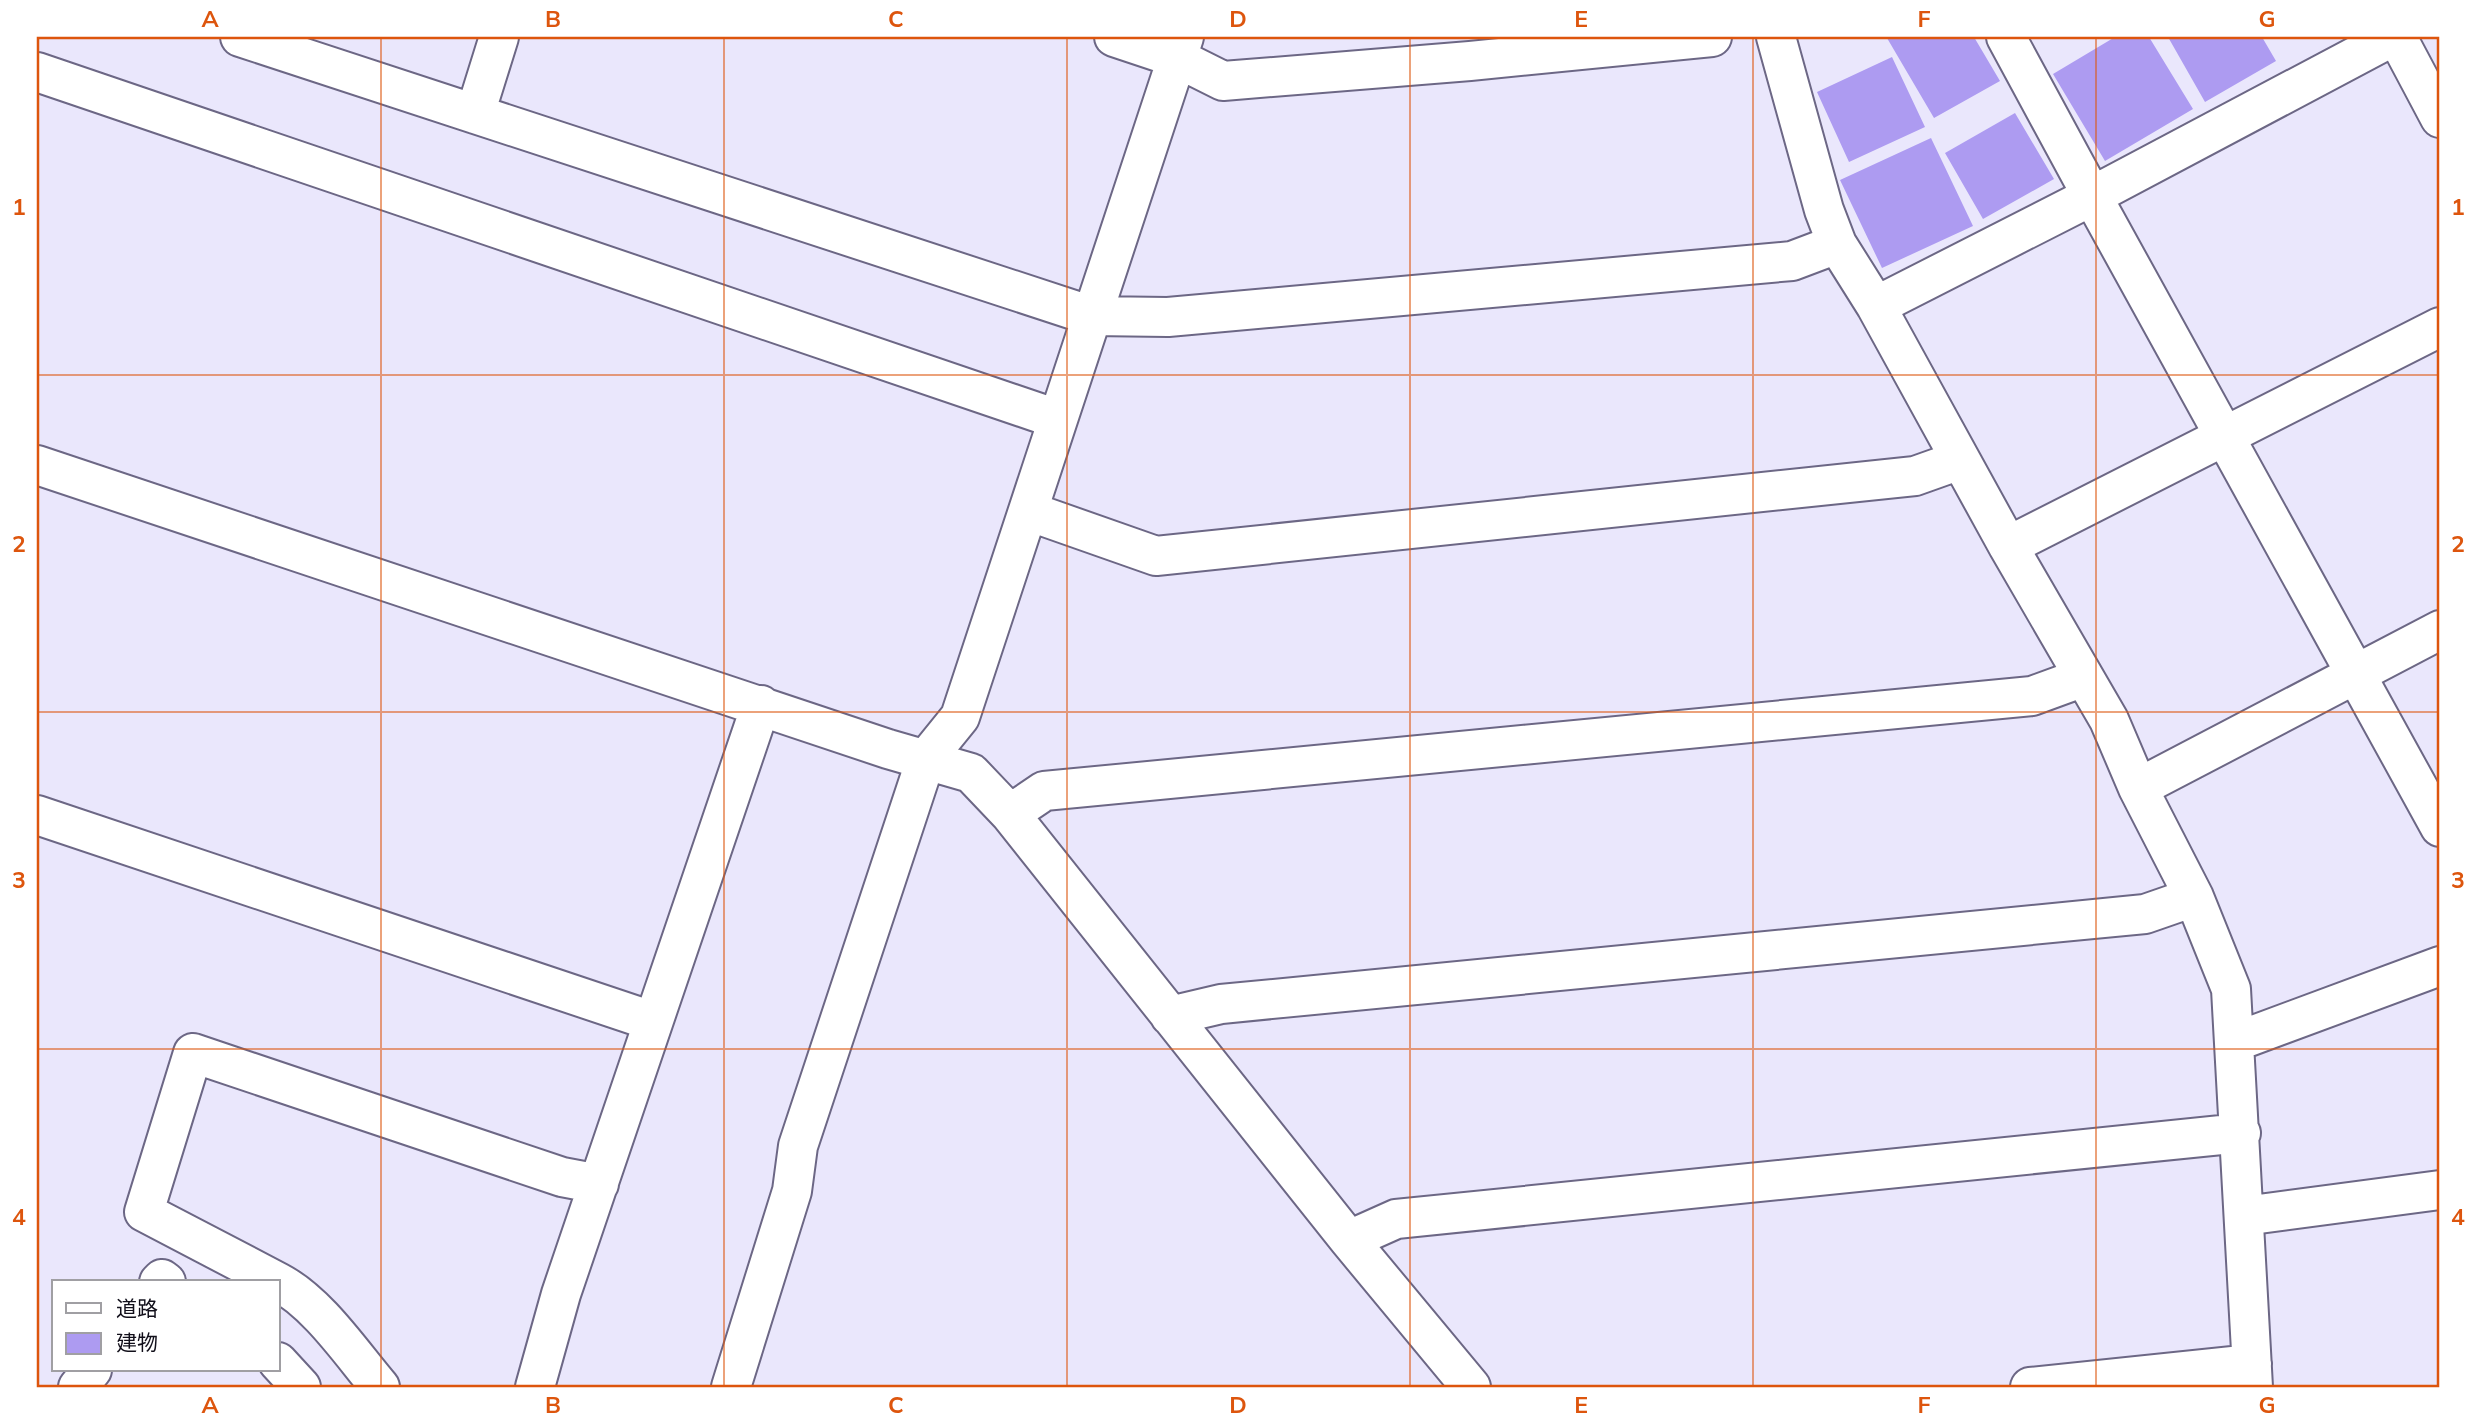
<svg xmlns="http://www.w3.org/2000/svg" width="2477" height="1424" font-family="Mulish,'Noto Sans JP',sans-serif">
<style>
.building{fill:#ad9bf1}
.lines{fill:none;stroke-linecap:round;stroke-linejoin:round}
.minor-casing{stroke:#6c6785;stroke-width:42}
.tertiary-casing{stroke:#6c6785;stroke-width:42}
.minor{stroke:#fff;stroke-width:38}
.tertiary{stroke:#fff;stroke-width:38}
.grid{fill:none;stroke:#dd550d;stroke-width:2;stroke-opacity:0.55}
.neatline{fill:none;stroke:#dd550d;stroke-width:2.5}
.grid-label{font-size:23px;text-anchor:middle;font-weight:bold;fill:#dd550d}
</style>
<rect width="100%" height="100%" fill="#eae7fc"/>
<path class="building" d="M1889,37h85l26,44 -66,37 -47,-80z
M2115,37h34l44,72 -88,52 -52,-87z
M2168,37h94l14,24 -71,41z
M1892,57l33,70 -76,35 -32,-70z
M2015,113l39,66 -71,40 -38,-66z
M1931,138l42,88 -91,42 -42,-88z"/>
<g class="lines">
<defs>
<path id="minor" d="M240,37l852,279 76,1 624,-56 45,-17
M1114,37l63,21 46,23 247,-20 242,-24
M1776,37l48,173 13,34 39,62 132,240 101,174 29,68 56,109 37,92 22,398
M2006,37l86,159 348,631
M37,72l1020,347
M475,114l24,-77
M1876,306l216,-110 300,-159
M37,465l851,284 83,24 39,41 339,426 122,147
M1028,511l128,45 759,-80 45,-16
M2008,546l432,-219
M2138,788l302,-158
M1010,814l34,-23 988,-95 52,-19
M37,815l615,206
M1170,1016l51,-12 924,-90 49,-17
M2235,1042l205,-76
M2244,1216l196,-26
M1349,1240l47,-21 845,-86
M159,1282l3,-3 4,3
M278,1282l-134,-70 49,-159 369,124 37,7
M278,1282c40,21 73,71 102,105
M278,1362l23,25
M78,1387l14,-17
M535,1387l26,-93 200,-589
M731,1387l61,-196 6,-45 128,-387 34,-42 224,-680
M2030,1387l222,-23"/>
<path id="tertiary" d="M2397,37l43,81"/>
</defs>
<use href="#minor" class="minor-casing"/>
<use href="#tertiary" class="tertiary-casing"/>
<use href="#minor" class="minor"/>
<use href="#tertiary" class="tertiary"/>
</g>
<path class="grid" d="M381,37v1350M724,37v1350M1067,37v1350M1410,37v1350M1753,37v1350M2096,37v1350M37,375h2403M37,712h2403M37,1049h2403"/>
<rect width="2477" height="1424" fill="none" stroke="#ffffff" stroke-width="77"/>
<rect x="52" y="1280" width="228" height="91" fill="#ffffff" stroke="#a09fa3" stroke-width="2"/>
<rect x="66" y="1303" width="35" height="10" fill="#ffffff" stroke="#a09fa3" stroke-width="2"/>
<text x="116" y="1316" font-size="21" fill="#110f1a">道路</text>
<rect x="66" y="1333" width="35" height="21" fill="#ad9bf1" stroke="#a09fa3" stroke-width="2"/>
<text x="116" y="1350" font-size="21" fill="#110f1a">建物</text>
<rect x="38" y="38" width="2400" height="1348" class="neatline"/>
<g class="grid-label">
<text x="210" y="27">A</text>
<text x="553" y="27">B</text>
<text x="896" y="27">C</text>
<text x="1238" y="27">D</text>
<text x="1581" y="27">E</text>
<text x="1924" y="27">F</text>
<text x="2267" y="27">G</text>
<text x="19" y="215">1</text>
<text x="2458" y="215">1</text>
<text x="19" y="552">2</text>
<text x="2458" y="552">2</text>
<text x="19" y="888">3</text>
<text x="2458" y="888">3</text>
<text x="19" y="1225">4</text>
<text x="2458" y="1225">4</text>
<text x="210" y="1413">A</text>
<text x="553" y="1413">B</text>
<text x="896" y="1413">C</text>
<text x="1238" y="1413">D</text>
<text x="1581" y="1413">E</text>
<text x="1924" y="1413">F</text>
<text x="2267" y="1413">G</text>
</g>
</svg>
